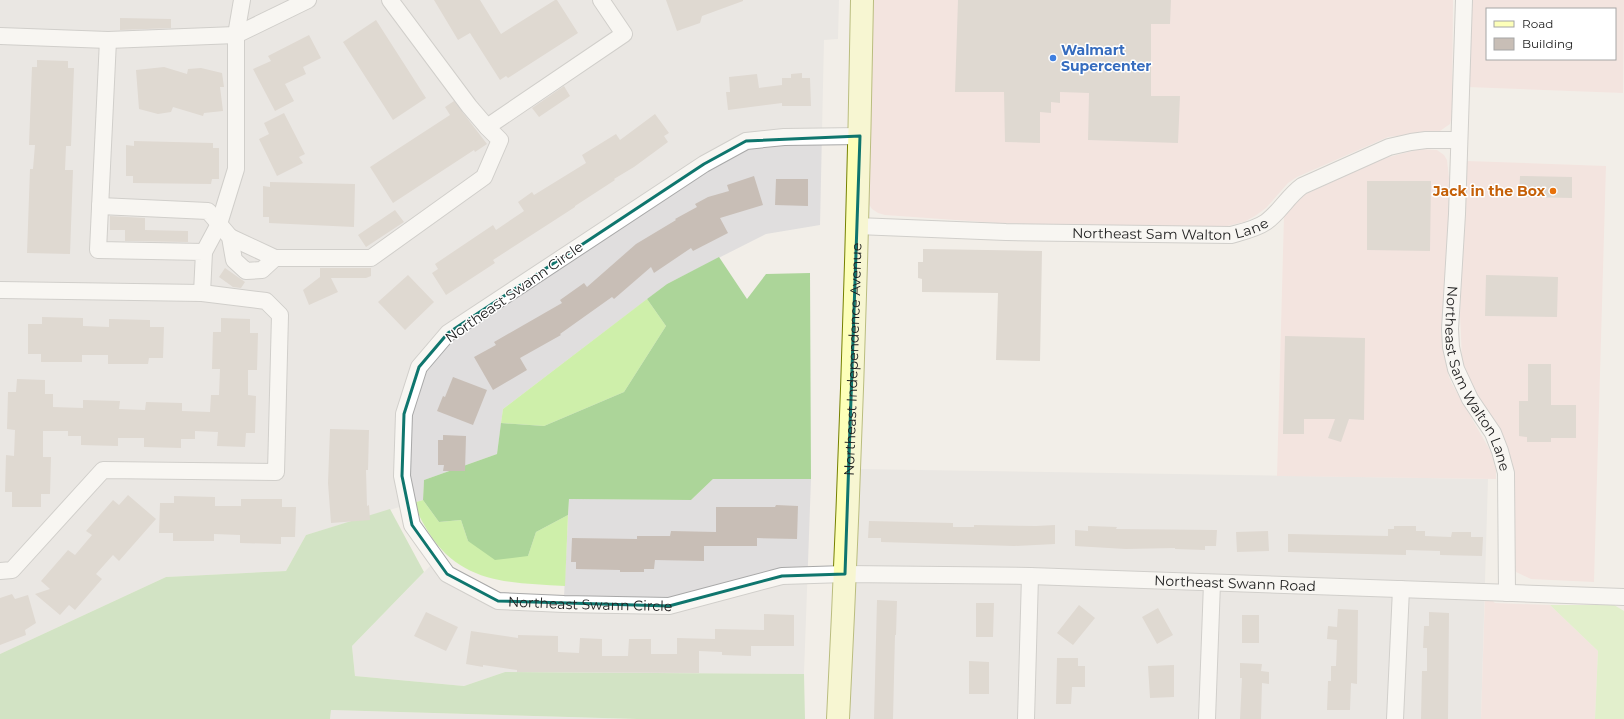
<svg xmlns="http://www.w3.org/2000/svg" width="1624" height="719" font-family="Montserrat,sans-serif">
<style>
.residential{fill:#e0dede}
.commercial{fill:#f4d7d6;fill-rule:evenodd}
.grass{fill:#ceefaa}
.forest{fill:#acd599}
.building{fill:#c8beb6}
.lines{fill:none;stroke-linecap:round;stroke-linejoin:round}
.street-casing{stroke:#a8a8a8;stroke-width:18}
.secondary-casing{stroke:#768100;stroke-width:24}
.street{stroke:#fff;stroke-width:16}
.secondary{stroke:#fdffb9;stroke-width:22}
.marked{fill:none;stroke:#0f766e;stroke-width:3;stroke-linejoin:round}
.shop-dot{fill:#3f7fe0;stroke:#fff;stroke-width:1.5}
.food-dot{fill:#e8710a;stroke:#fff;stroke-width:1.5}
.labels{text-anchor:middle;stroke-width:3;stroke-linejoin:round;paint-order:stroke}
.shop-label{font-size:14px;font-weight:bold;fill:#366cbe;stroke:#fff;text-anchor:start}
.food-label{font-size:14px;font-weight:bold;fill:#c56008;stroke:#fff;text-anchor:end}
.street-label{font-size:14px;fill:#212121;stroke:#fff}
</style>
<rect width="100%" height="100%" fill="#f2eee8"/>
<path class="residential" d="M0,0h839l-1,39 -14,1 -4,185 -54,9 -99,50 -164,125 -6,45 -73,26 -1,20 -117,35 -20,36 -120,6 -166,77z
M857,469l631,10 -7,240h-635z
M713,479h98l-7,195 -299,-2 -41,14 -109,-10 -3,-30 81,-83 55,28 76,6 5,-98 122,1z
M331,710l306,9h-307z"/>
<path class="commercial" d="M872,0h581l-1,116 -2,8 -10,7 -52,6 -91,40 -9,6 -22,25 -11,8 -11,6 -25,6 -12,1 -210,-6 -112,-8 -7,-2 -6,-4 -4,-6z
M1470,0h154l-1,93 -156,-6zM1487,9h128v50h-128z
M1420,149l17,1 7,5 3,5 2,18 -3,131 1,57 2,11 3,7 39,68 5,18v9l-219,-3 7,-261 20,-20 77,-36z
M1467,161l139,5 -12,416 -63,-3 -15,-7 -2,-5 1,-64 -3,-42 -11,-27 -31,-50 -8,-25 -2,-44z
M1485,593l10,10 55,2 48,46 -3,68h-114z"/>
<path class="grass" d="M647,299l19,27 -42,66 -80,34 -43,-3 2,-14z
M423,500l16,22 22,-2 7,21 60,15 8,-24 32,-17 -3,71c-54,-3 -104,-2 -136,-53 -6,-9 -11,-20 -16,-30z
M1550,605h64l10,6v108h-29l3,-68z"/>
<path class="forest" d="M719,257l28,42 19,-25 44,-1 1,206h-98l-22,21 -122,-1 -1,16 -32,17 -8,24 -33,4 -27,-19 -7,-21 -22,2 -16,-22 1,-20 73,-26 4,-31 43,3 80,-34 42,-66 -19,-27 20,-15z
M390,509l34,63 -72,74 3,30 109,10 41,-14 299,2 1,45h-168l-306,-9 -1,9h-330v-65l166,-77 120,-6 20,-36z"/>
<path class="building" d="M434,0h46l21,34 54,-34h2l21,33 -70,45 -2,-2 -6,4 -30,-47 -12,7z
M666,0h77v1l-41,15 -2,7 -23,8z
M958,0h213l-1,24h-19v72h29l-2,47 -90,-3 1,-47 -29,-1v11l-9,-1v11l-11,-1v31l-35,-1 -1,-50h-49z
M120,18l51,1v9l-51,2z
M376,20l50,78 -33,22 -50,-78z
M309,35l12,23 -18,9 3,7 -21,10 9,17 -19,10 -22,-42 18,-8 -3,-5z
M37,60l31,1v7h6l-3,78h-5l-1,24h8l-3,84 -43,-1 3,-84h3l2,-24h-6l3,-78h5z
M164,67l23,7 1,-5 13,-1 21,5 2,14h-4l3,24 -19,2 -1,3 -30,-9 -2,5 -13,2 -19,-5 -3,-39z
M802,73v5h8l1,28h-29v-3l-54,7 -2,-18h4l-1,-15 28,-3 2,14 23,-3v-7h9v-4z
M564,86l6,10 -31,21 -7,-9z
M454,101l33,43 -12,8 -1,-2 -81,53 -23,-36 80,-52 -5,-8z
M284,113l21,41 -6,3 4,6 -26,13 -18,-37 10,-5 -5,-11z
M655,114l14,19 -5,3 4,6 -34,25 -20,12 1,1 -40,26v1l-82,53 2,3 -49,32 -14,-22 6,-4 -3,-5 58,-39 3,5 28,-19 -6,-9 14,-10 2,3 52,-32 -4,-8 34,-21 4,6z
M134,141l79,2v5h6v31h-7l-1,5 -78,-1v-7h-7v-31l8,1z
M754,176l9,29 -43,13 8,15 -35,18 -2,-3 -37,25 -3,-6 -37,32 -2,-2 -52,37 1,1 -41,23 7,12 -34,20 -19,-33 22,-12 -2,-3 68,-39 -2,-3 24,-17 3,4 49,-43 40,-24 -1,-1 22,-12 -2,-3 13,-7 21,-6 -2,-6z
M1520,176l52,1v21l-53,-1z
M776,179h32v27l-33,-1z
M1367,181h64l-1,70 -63,-1z
M270,182l85,2 -1,43 -85,-4v-6h-6v-31l7,1z
M395,210l9,12 -38,25 -8,-12z
M110,216l35,2v12l43,1v11l-63,-1v-11h-15z
M923,249l119,2 -2,110 -44,-1 2,-67 -76,-1v-13l-4,-1v-16h5z
M225,268l20,14 -4,6 -8,-1 -14,-10z
M320,268h51v8l-5,2h-35l7,14 -29,13 -6,-15 17,-13z
M408,275l26,27 -29,28 -27,-28z
M1486,275l72,2 -1,40 -72,-1z
M42,317l41,1v8l26,1v-8l41,1v7h14l-1,31h-14l-1,6h-40v-9h-26v7h-41v-8h-13v-30h14z
M221,318l29,1v14h8l-1,37h-9v25l8,1 -1,37h-9l-1,14 -28,-1 1,-14 -23,-1v8h-14v9l-37,-1v-9h-26v8l-37,-1v-9h-13v-5h-25v26h8l-1,37h-9v13h-29v-15h-7l1,-37 8,1 1,-26 -8,-1 1,-37h8l1,-13 28,1v14h8v13l30,1v-8l37,1 -1,8 26,1 1,-8 36,1v8l28,1 1,-17h8l1,-26h-8l1,-37h8z
M1285,336l80,2 -1,82 -15,-1 -8,23 -13,-4 7,-19h-31v15h-21z
M1528,364h23v41h25v33h-25v4h-24v-5l-8,-1v-35h9z
M453,377l34,13 -14,35 -36,-14 6,-15 2,1z
M330,429l39,1 -1,40h-2l1,36 2,-1 1,15 -39,3 -3,-40z
M443,435l23,1 -1,35h-22l1,-6h-6v-25h5z
M128,495l28,24 -37,42 -6,-6 -17,19 6,5 -27,31 -6,-5 -9,10 -25,-21 15,-5 -9,-8 27,-31 7,5 17,-20 -6,-4 27,-31 6,5z
M174,496l41,1v9h26v-7h41v8h14l-1,30h-14v7l-41,-1v-8l-26,-1v7h-41v-8h-14l1,-30h14z
M776,505l22,1 -1,33 -40,-1v8h-53v15l-49,-1 -1,9h-10v3h-24v-2l-44,-1v-7h-5l1,-24 65,1v-3h33l1,-5 45,1v-25h59z
M869,521l84,2v4h21v-2l62,1 19,-1v19l-41,2 -133,-4v-4h-13z
M1088,526l29,1 -1,2 101,1 -1,16h-11v4l-30,-1v-1l-49,1 -51,-3v-16l13,1z
M1394,526h22v5h9v5l26,1 1,-5h19v5h12l-1,19 -42,-1v-4l-34,-1v5l-118,-3v-18l100,2v-7h6z
M1268,531l1,20 -32,1 -1,-20z
M12,594l3,5 13,-4 8,28 -11,7 1,5 -26,10v-47z
M877,600l20,1 -1,34h-1l-2,84h-19z
M976,603h18l-1,34h-17z
M1079,605l16,13 -22,27 -16,-12z
M1158,608l15,27 -16,9 -15,-27z
M1338,609l20,1 -1,74 -6,-1 -1,27h-23l1,-29h3v-15h5l1,-26 -10,-1 1,-13 9,1z
M426,612l32,15 -12,24 -32,-15z
M1429,612l20,1 -1,106h-27l1,-48h5v-23h-4l1,-22h5z
M764,614l30,1v31h-43v10l-29,-1v-3l-23,-1v22l-182,-1v-2l-34,-5v2l-17,-3 5,-33 47,7v-3l40,1v16l21,1 1,-15 22,1v17h26l1,-17h22v15h26v-16l38,1v-10l49,1z
M1242,615h17v28h-17z
M1057,658h21v8h7v21h-13l-1,17h-15z
M969,661l20,1v32h-20z
M1240,663l22,1 -1,7 8,1v12l-7,-1 -1,36h-21l2,-41h-2z
M1174,665v32l-24,1 -2,-32z"/>
<g class="lines">
<defs>
<g id="street">
<path d="M390,0l79,106 18,21"/>
<path id="s1" d="M1464,0l-7,214 -7,115 1,18 5,22 14,30 23,34 7,18 6,22 1,120"/>
<path d="M0,36l108,4 128,-5 72,-35"/>
<path d="M108,40l-10,210 106,2 -2,41"/>
<path id="s2" d="M860,136l-76,1 -38,4 -42,23 -256,169 -29,34 -15,47 -2,62 10,49 35,49 51,27 66,3 105,2 113,-30 63,-2 185,2 594,21"/>
<path d="M100,206l108,5 22,26 4,23 12,11 16,-1 13,-12"/>
<path id="s3" d="M857,226l149,6 225,3c11,-3 25,-6 35,-13 14,-10 22,-26 36,-36l87,-39 22,-5 15,-2h33"/>
<path d="M230,237l45,21h96l113,-81 16,-37 -13,-13 137,-93 -23,-34"/>
<path d="M204,252l15,-28 17,-55v-134l6,-35"/>
<path d="M0,290l202,3 64,8 14,14 -4,157 -173,-2 -91,100 -12,1"/>
<path d="M1026,719l4,-143"/>
<path d="M1207,719l5,-136"/>
<path d="M1395,719l6,-130"/>
</g>
<g id="secondary">
<path id="s4" d="M838,719c12,-239 20,-479 24,-719"/>
</g>
</defs>
<use href="#street" class="street-casing"/>
<use href="#secondary" class="secondary-casing"/>
<use href="#street" class="street"/>
<use href="#secondary" class="secondary"/>
</g>
<path d="M0 0H1624V719H0ZM860,136l-15,438 -63,2 -113,30 -171,-5 -51,-27 -35,-49 -10,-49 2,-62 15,-47 29,-34 256,-169 42,-23z" fill="#f2eee8" fill-opacity=".55" fill-rule="evenodd"/>
<path class="marked" d="M860,136l-15,438 -63,2 -113,30 -171,-5 -51,-27 -35,-49 -10,-49 2,-62 15,-47 29,-34 256,-169 42,-23z"/>
<circle class="shop-dot" cx="1053" cy="58" r="4"/>
<circle class="food-dot" cx="1553" cy="191" r="4"/>
<g class="labels">
<g class="shop-label">
<text x="1061" y="55">Walmart<tspan x="1061" dy="16">Supercenter</tspan></text>
</g>
<g class="food-label">
<text x="1545" y="196">Jack in the Box</text>
</g>
<g class="street-label">
<text dy="5" stroke="none"><textPath href="#s3" startOffset="314">Northeast Sam Walton Lane</textPath></text>
<text transform="translate(514 292) rotate(-35)" y="5">Northeast Swann Circle</text>
<text dy="5" stroke="none"><textPath href="#s4" startOffset="360">Northeast Independence Avenue</textPath></text>
<text dy="5" stroke="none"><textPath href="#s1" startOffset="385">Northeast Sam Walton Lane</textPath></text>
<text dy="5" stroke="none"><textPath href="#s2" startOffset="1534">Northeast Swann Road</textPath></text>
<text dy="5" stroke="none"><textPath href="#s2" startOffset="885">Northeast Swann Circle</textPath></text>
</g>
</g>
<rect x="1486" y="8" width="130" height="52" fill="#ffffff" stroke="#a6a6a6"/>
<rect x="1494" y="21" width="20" height="6" fill="#fdffb9" stroke="#a6a6a6"/>
<text x="1522" y="28" font-size="12" fill="#212121">Road</text>
<rect x="1494" y="38" width="20" height="12" fill="#c8beb6" stroke="#a6a6a6"/>
<text x="1522" y="48" font-size="12" fill="#212121">Building</text>
</svg>
